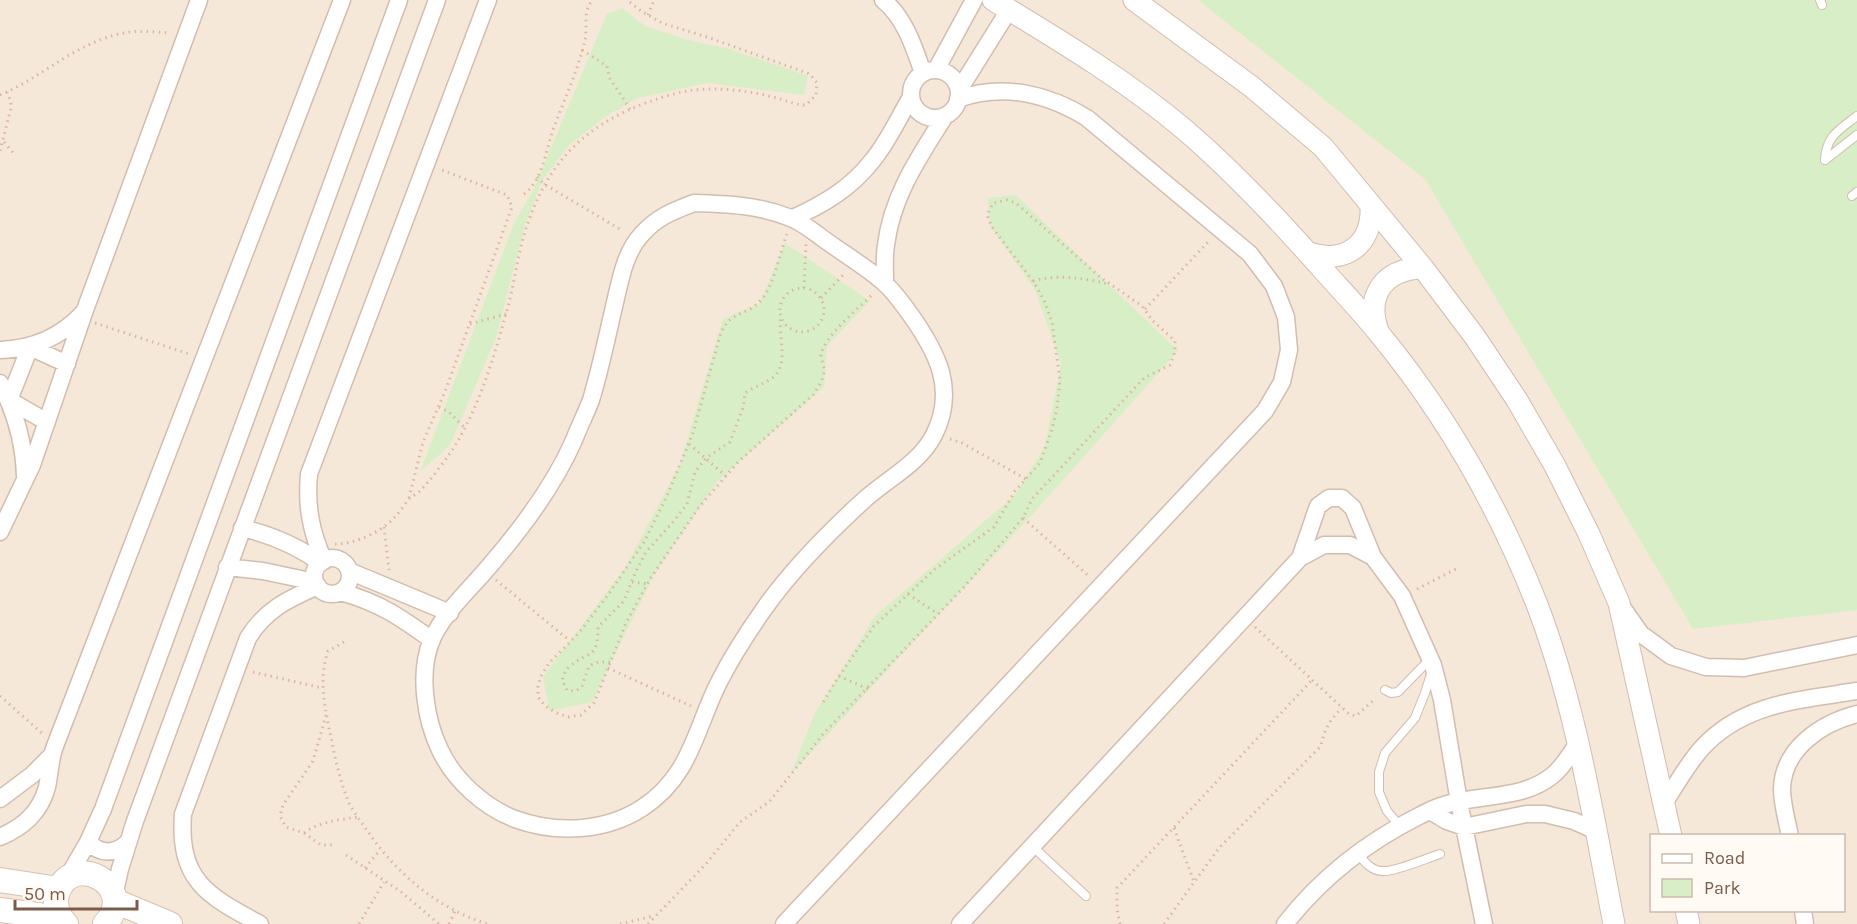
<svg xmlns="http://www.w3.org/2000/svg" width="1857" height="924" font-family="Karla,sans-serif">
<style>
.residential{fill:#f6e8d8;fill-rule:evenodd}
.park{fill:#d8eec7}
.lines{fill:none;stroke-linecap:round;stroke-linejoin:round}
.service-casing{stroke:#d2bdae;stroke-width:10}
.minor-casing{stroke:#d2bdae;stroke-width:19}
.tertiary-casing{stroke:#d2bdae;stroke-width:23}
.secondary-casing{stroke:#d8c0ae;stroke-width:26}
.path{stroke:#dcb7a2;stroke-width:3;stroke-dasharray:1.5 4.5;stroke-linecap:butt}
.service{stroke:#fff;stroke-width:8}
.minor{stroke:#fff;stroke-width:16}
.tertiary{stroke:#fff;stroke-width:21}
.secondary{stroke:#fff;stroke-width:24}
</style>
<rect width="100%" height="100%" fill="#fef6eb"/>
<path class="residential" d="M0,0h1857v924h-1857zM1652,836h192v74h-192z"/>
<path class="park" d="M1198,0h659v610l-164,19 -268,-450z
M622,8l23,18 43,14 41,9 79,27 -4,19 -97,-12 -69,15 -32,18 -37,29 -27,36 -17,44 -29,113 -46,107 -30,27 95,-251 18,-30 74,-177z
M1016,195l162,156 -148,166 -239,257 23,-59 61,-99 140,-121 30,-49 16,-82 -26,-74 -45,-64 -2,-28z
M785,243l85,58 -43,45 -3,41 -107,95 -63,93 -62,127 -43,9 -6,-34 83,-111 54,-102 43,-145 36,-15z"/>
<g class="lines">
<defs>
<path id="service" d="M1820,0l2,5
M1825,160c1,-24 14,-30 32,-44
M1825,160l32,-25
M1852,196l5,-4
M1385,690l6,3 7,-1 32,-33
M1400,826l-13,-15 -8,-19v-20l6,-19 30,-35 10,-25 7,-22
M1032,846l54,50
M1358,853c6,9 14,19 27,18 12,0 42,-13 55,-17"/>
<path id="minor" d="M883,0c22,18 31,47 40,73
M936,70l38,-70
M911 94a24 24 0 1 1 48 0a24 24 0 1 1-48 0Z
M959,90l50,-80
M694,203c32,1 64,2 94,14 16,5 30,19 44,28 17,12 35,23 50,36 11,9 20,22 28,33 27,38 47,75 24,121 -15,29 -47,44 -70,65 -36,33 -72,69 -100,109 -17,24 -33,49 -46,75 -23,47 -28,93 -76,124 -37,24 -86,26 -127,11 -31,-12 -61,-39 -75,-69 -15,-31 -22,-78 -8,-111 12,-26 36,-48 54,-69 34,-39 67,-82 88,-130 5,-13 12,-27 17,-40 10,-33 17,-68 25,-102 5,-22 10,-47 26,-64 15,-17 31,-23 52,-31z
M793,218c31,-14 58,-30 79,-57 16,-19 27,-44 39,-64
M885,282c0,-12 -1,-25 1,-37 6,-49 33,-88 59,-129
M0,350c33,-1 60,-12 83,-37
M0,383c16,30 24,59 25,93
M47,422l-38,-22 21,-53 37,17
M242,528c30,7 54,17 79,35
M0,532l32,-67 53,-155 114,-310
M1300,558l18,-52 11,-8h13l11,10 20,49
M314 576a18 18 0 1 1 36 0a18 18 0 1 1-36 0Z
M324,561c-13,-29 -18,-55 -15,-87l179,-474
M227,567l36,4 52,11
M349,571l101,42
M341,592c39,11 59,25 91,48
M1622,607l19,27 30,22 35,11 38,1 113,-23
M0,799l32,-24 19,-19
M1664,803c12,-18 23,-38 37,-54 41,-46 99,-49 156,-58
M1430,811l17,10 17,6 62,-13h19l29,7 22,10
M1790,836c-3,-15 -8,-32 -8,-47 1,-41 40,-66 75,-75
M0,837c23,-10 40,-24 47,-50 3,-14 3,-28 8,-41l287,-746
M88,842c12,12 26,13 39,1
M66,880l22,-38 15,-33 296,-809
M114,896l6,-27 15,-48 302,-821
M1803,910l2,14
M260,924c-52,-28 -82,-43 -77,-110l65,-176c17,-28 40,-39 70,-52
M784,924l481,-513 17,-29 7,-32 -3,-33 -12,-31 -24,-32 -163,-136c-39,-24 -84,-35 -129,-19
M960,924l340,-366 24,-13h26l23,12 29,39 31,69 9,35 17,102 25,122
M1285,924c36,-46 82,-82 134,-108 8,-4 16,-9 25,-11 35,-11 79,-5 109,-30 11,-9 17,-21 25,-32"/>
<path id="tertiary" d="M993,0c66,40 133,80 192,130 50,43 95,91 139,141 18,20 37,40 54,61 66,80 120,174 158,270 40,103 57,214 78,322
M1134,0l118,87 71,60 100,121 52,69 42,63 38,66 34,68 30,69 52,233
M1309,253c37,12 64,-9 62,-48
M1378,331c-13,-37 7,-62 45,-63
M1686,910l3,14"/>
<path id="secondary" d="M0,880l59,9
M115,901l55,23
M0,910l60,8
M66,924c-8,-8 -12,-18 -9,-30 14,-45 83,-8 48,30"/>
</defs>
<use href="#service" class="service-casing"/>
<use href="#minor" class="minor-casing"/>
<use href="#tertiary" class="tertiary-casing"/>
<use href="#secondary" class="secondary-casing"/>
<path class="path" d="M648,15l6,-15
M582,50l25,16 2,11 21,32
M0,95c43,-18 76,-53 124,-62 14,-3 31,-1 46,0
M4,142l10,12
M0,151l11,-43v-6l-4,-10
M537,177l7,7 79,47
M524,194c19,-13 22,-46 30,-67 11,-29 24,-57 31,-87 3,-13 -3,-30 8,-40
M787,234c-7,18 -13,52 -26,66 -15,17 -28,9 -40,32l-28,101 -27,65 -22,44 -36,53 -30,39 -29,29 -8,13 -3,10v11l7,9 12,7 11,4 13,-2 13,-12 32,-80 24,-44 49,-72 40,-46 74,-66c5,-8 11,-15 11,-26 0,-4 -3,-9 -3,-14 3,-19 38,-47 52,-61
M1033,281c24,-7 51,-3 75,3
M804,288l2,-44
M780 310a22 22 0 1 1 44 0a22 22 0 1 1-44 0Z
M821,298l24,-25
M1145,309l64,-68
M95,323l94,31
M470,324l36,-10
M439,407l10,5 15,15
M950,439l12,4 64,36
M689,444l37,32
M409,498l14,-56 23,-53 66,-182 -5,-12 -68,-26
M1023,518l67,59
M384,527l5,43
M335,544c21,0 46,-12 60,-27 5,-5 9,-12 14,-18 3,-3 8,-5 11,-8 8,-8 30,-36 36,-47 22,-36 38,-86 49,-127 10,-32 12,-66 24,-97 26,-74 75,-107 148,-127 30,-8 73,-3 103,6 10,3 16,6 26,6l10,-10 1,-12 -7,-9 -103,-37 -45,-14 -21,-12 -14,-11
M496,580l74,61
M632,582l15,2
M1417,589l41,-21
M908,594l30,20
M1255,627l94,87 7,2 20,-18
M344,642l-16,9c-9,27 -4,50 1,77 5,25 10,51 20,75 4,8 10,16 15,23 30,45 71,82 124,98
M610,662h-12l-9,4 -7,20 -6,5 -9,-1 -5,-10c2,-5 3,-10 7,-13 19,-17 29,-6 29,-40l26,-26 12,-30 10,-19 27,-30 14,-18 8,-32 11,-14 24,-16 13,-34 2,-15c9,-6 18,-9 26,-14 20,-13 6,-44 10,-64
M608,668l83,38
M253,672l69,16
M839,676l29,13
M0,696l43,38
M326,715l-13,46 -30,44 -3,11 6,11 18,6 17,12h11
M1174,828l20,54
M304,833c16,-12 35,-13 54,-16
M346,855l54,36 39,33
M365,868l15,-18
M359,924l25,-42
M449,924l6,-13
M620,924l33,-8
M648,924l57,-59 35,-43 29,-20 55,-69 141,-147 58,-68 9,-19 112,-121 26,-13 5,-13v-11l-22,-20 -11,-15 -42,-29 -84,-74 -9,-3 -14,3 -6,12 5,12 41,54 11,19 8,22 8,58 -3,29 -5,20 -12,34 -25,28 -21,36 -59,42 -61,57 -35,50 -17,28
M1120,924l-3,-15v-21l195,-208
M1164,924l55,-76 102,-102c4,-18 8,-25 21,-38"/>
<use href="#service" class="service"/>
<use href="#minor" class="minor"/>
<use href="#tertiary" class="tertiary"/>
<use href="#secondary" class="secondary"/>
</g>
<rect x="1650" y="834" width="195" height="78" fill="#fffaf3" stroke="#cbbaaf" stroke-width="1.5"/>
<rect x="1662" y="854" width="30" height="9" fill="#ffffff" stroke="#cbbaaf" stroke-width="1.5"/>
<text x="1704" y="864" font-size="18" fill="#7c5b4a">Road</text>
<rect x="1662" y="879" width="30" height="18" fill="#d8eec7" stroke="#cbbaaf" stroke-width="1.5"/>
<text x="1704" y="894" font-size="18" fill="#7c5b4a">Park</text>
<path d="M15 900v9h122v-9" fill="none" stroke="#7c5b4a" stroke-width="3"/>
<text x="24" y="900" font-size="18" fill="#7c5b4a" stroke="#fffaf3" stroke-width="4.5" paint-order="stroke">50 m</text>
</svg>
